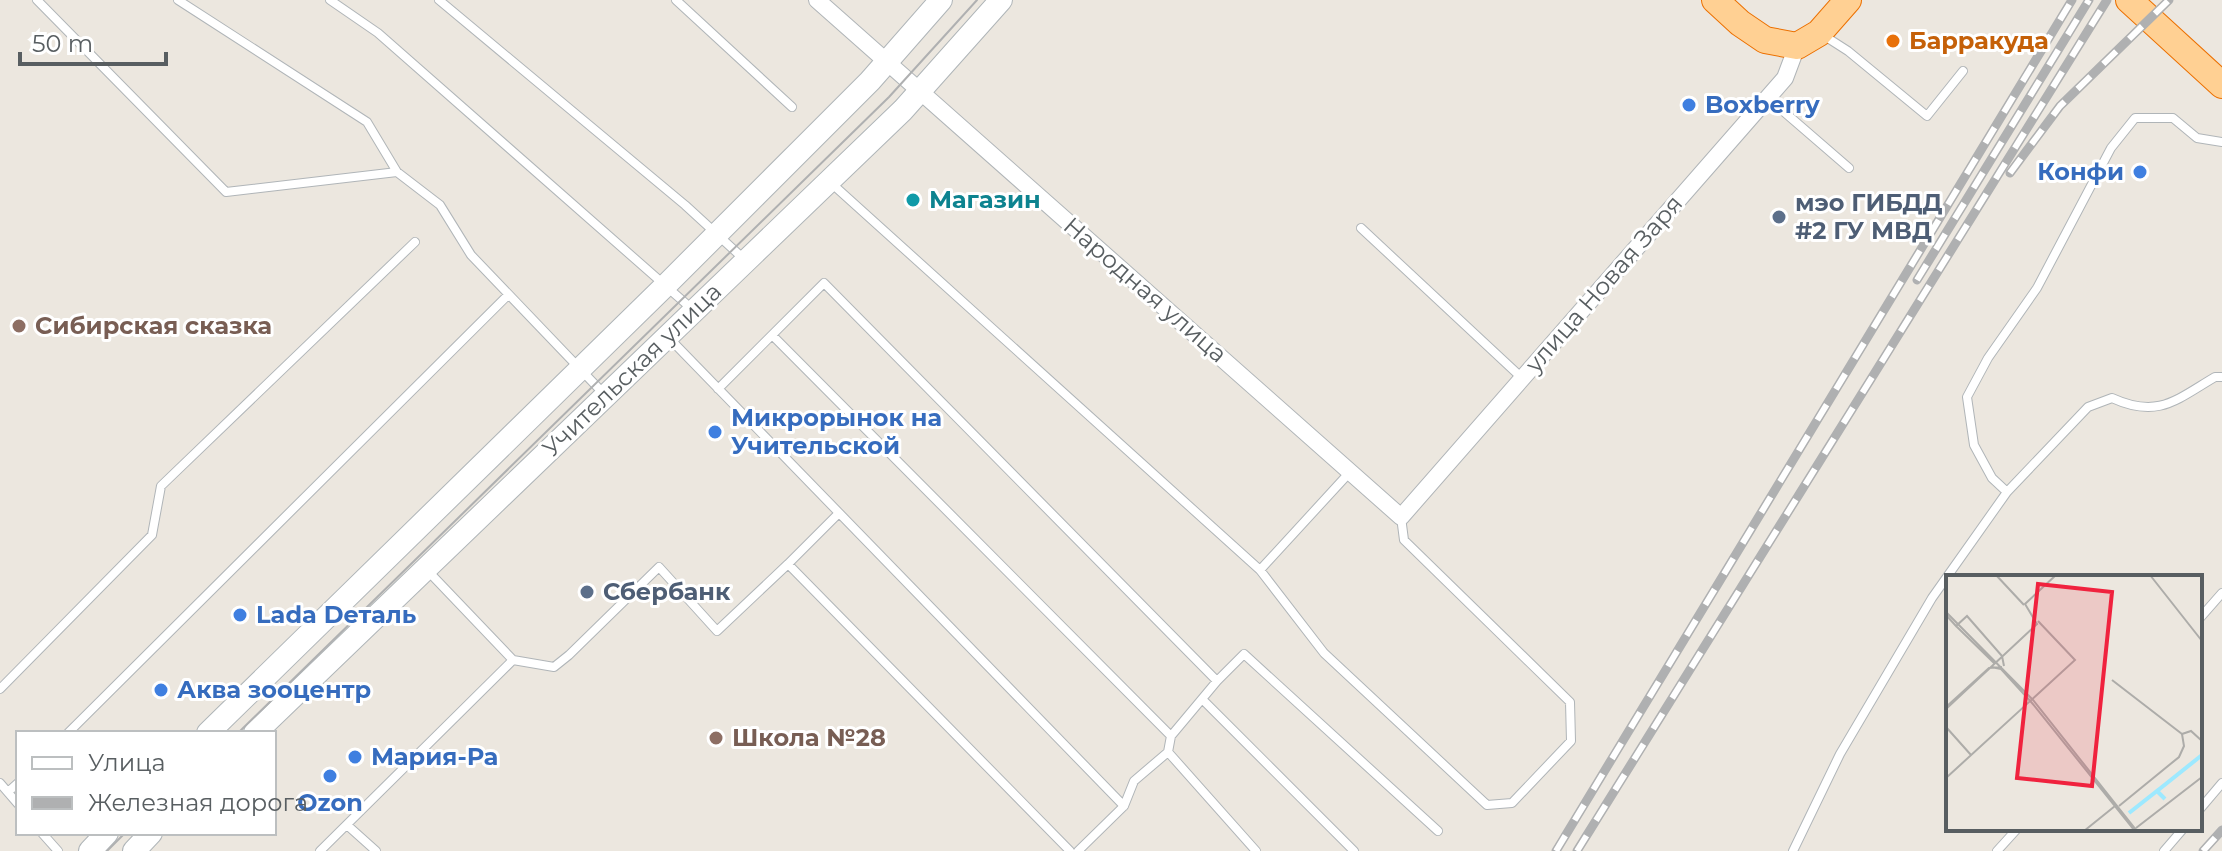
<svg xmlns="http://www.w3.org/2000/svg" width="2222" height="851" font-family="Montserrat,sans-serif">
<style>
.lines{fill:none;stroke-linecap:round;stroke-linejoin:round}
.service-casing{stroke:#b0b5b8;stroke-width:10}
.minor-casing{stroke:#b0b5b8;stroke-width:18}
.secondary-casing{stroke:#afb5b8;stroke-width:24}
.trunk-casing{stroke:#ec7000;stroke-width:28}
.service{stroke:#fff;stroke-width:8}
.minor{stroke:#fff;stroke-width:16}
.secondary{stroke:#fff;stroke-width:22}
.trunk{stroke:#ffd093;stroke-width:26}
.tram{stroke:#afb0b1;stroke-width:2}
.rail-casing{stroke:#afb0b1;stroke-width:9}
.rail{stroke:#fff;stroke-width:6;stroke-dasharray:18;stroke-linecap:butt}
.food-dot{fill:#e8710a;stroke:#fff;stroke-width:3}
.shop-dot{fill:#3f7fe0;stroke:#fff;stroke-width:3}
.culture-dot{fill:#0f9aa8;stroke:#fff;stroke-width:3}
.service-dot{fill:#5c6f8a;stroke:#fff;stroke-width:3}
.education-dot{fill:#8d6e63;stroke:#fff;stroke-width:3}
.labels{text-anchor:middle;stroke-width:6;stroke-linejoin:round;paint-order:stroke}
.food-label{font-size:24px;font-weight:bold;fill:#c56008;stroke:#fff;text-anchor:start}
.shop-label{font-size:24px;font-weight:bold;fill:#366cbe;stroke:#fff;text-anchor:start}
.culture-label{font-size:24px;font-weight:bold;fill:#0d838f;stroke:#fff;text-anchor:start}
.service-label{font-size:24px;font-weight:bold;fill:#4e5e75;stroke:#fff;text-anchor:start}
.street-label{font-size:24px;fill:#585e61;stroke:#fff}
.education-label{font-size:24px;font-weight:bold;fill:#785e54;stroke:#fff;text-anchor:start}
.inset-river{fill:none;stroke:#9de9ff;stroke-width:4}
.inset-road{fill:none;stroke:#adaca9;stroke-width:2}
.view{fill:#f0223e;fill-opacity:0.15;stroke:#f0223e;stroke-width:4}
.inset-edge{fill:none;stroke:#585e61;stroke-width:4}
</style>
<rect width="100%" height="100%" fill="#ece7df"/>
<g class="lines">
<defs>
<path id="service" d="M37,0l189,192 171,-20 43,33 31,50 134,140
M178,0l189,122 30,50
M330,0l48,33 314,276
M439,0l246,205 60,55
M676,0l116,107
M1823,35l25,16 79,65 36,-45
M1768,98l81,70
M830,182l430,388 90,-98
M1361,228l161,150
M772,335l399,401
M670,339l454,467 -46,45
M718,389l106,-106 393,398 27,-27 194,177
M2007,492l-15,-14 -18,-33 -7,-48 21,-39 49,-70 74,-140 24,-30h38l24,20 25,4
M839,513l-51,51 282,287
M1260,570l64,83 163,152 25,-2 59,-62 -1,-39 -166,-162 -3,-23
M2200,618l22,-25
M513,660l41,7 15,-12 90,-88 58,64 71,-67
M1217,681l-46,55 -3,16 88,99
M0,689l152,-154 9,-49 254,-244
M1202,699l152,152
M68,733l440,-438
M0,783l18,21
M8,792l10,-9
M1124,806l10,-25 34,-29
M2200,809l22,-26
M347,825l29,26
M42,833l16,18
M320,851l193,-191 -86,-90
M1793,851l47,-97 92,-156 75,-106 81,-85 24,-9c46,21 64,2 103,-21h7
M1997,851l20,-22
M2164,851l19,-22"/>
<path id="minor" d="M817,0l584,517 384,-439 12,-32"/>
<path id="secondary" d="M208,733l458,-448 204,-204 71,-81
M255,733l648,-623 98,-110
M90,851l17,-18
M134,851l17,-18"/>
<path id="trunk" d="M1715,0l25,23 25,17 32,6 22,-13 29,-33
M2129,0l93,85"/>
</defs>
<use href="#service" class="service-casing"/>
<use href="#minor" class="minor-casing"/>
<use href="#secondary" class="secondary-casing"/>
<use href="#trunk" class="trunk-casing"/>
<use href="#service" class="service"/>
<use href="#minor" class="minor"/>
<use href="#secondary" class="secondary"/>
<use href="#trunk" class="trunk"/>
<path class="tram" d="M238,733l651,-636 88,-97
M107,851l18,-18"/>
<defs>
<path id="rail" d="M2010,173l50,-67 109,-106
M1917,280l172,-280
M1556,851l516,-851
M1577,851l530,-851
M2203,851l19,-21"/>
</defs>
<use href="#rail" class="rail-casing"/>
<use href="#rail" class="rail"/>
</g>
<circle class="food-dot" cx="1893" cy="41" r="8"/>
<g class="shop-dot">
<circle cx="1689" cy="105" r="8"/>
<circle cx="2140" cy="172" r="8"/>
<circle cx="715" cy="432" r="8"/>
<circle cx="240" cy="615" r="8"/>
<circle cx="161" cy="690" r="8"/>
<circle cx="355" cy="757" r="8"/>
<circle cx="330" cy="776" r="8"/>
</g>
<circle class="culture-dot" cx="913" cy="200" r="8"/>
<g class="service-dot">
<circle cx="1779" cy="217" r="8"/>
<circle cx="587" cy="592" r="8"/>
</g>
<g class="education-dot">
<circle cx="19" cy="326" r="8"/>
<circle cx="716" cy="738" r="8"/>
</g>
<g class="labels">
<g class="food-label">
<text x="1909" y="49">Барракуда</text>
</g>
<g class="shop-label">
<text x="1705" y="113">Boxberry</text>
<text x="2124" y="180" text-anchor="end">Конфи</text>
<text x="731" y="426">Микрорынок на<tspan x="731" dy="28">Учительской</tspan></text>
<text x="256" y="623">Lada Dеталь</text>
<text x="177" y="698">Аква зооцентр</text>
<text x="371" y="765">Мария-Ра</text>
<text x="330" y="811" text-anchor="middle">Ozon</text>
</g>
<g class="culture-label">
<text x="929" y="208">Магазин</text>
</g>
<g class="service-label">
<text x="1795" y="211">мэо ГИБДД<tspan x="1795" dy="28">#2 ГУ МВД</tspan></text>
<text x="603" y="600">Сбербанк</text>
</g>
<g class="street-label">
<text transform="translate(1604 284) rotate(-49)" y="8">улица Новая Заря</text>
<text transform="translate(1145 290) rotate(41)" y="8">Народная улица</text>
<text transform="translate(632 370) rotate(-44)" y="8">Учительская улица</text>
</g>
<g class="education-label">
<text x="35" y="334">Сибирская сказка</text>
<text x="732" y="746">Школа №28</text>
</g>
</g>
<g transform="translate(1946 575)">
<rect width="256" height="256" fill="#ece7df"/>
<path class="inset-river" d="M211,216l45,-36M183,238l28,-22 8,8"/>
<path class="inset-road" d="M50,0l28,30M204,0l52,66M0,37l87,88 104,131M0,40l10,11 11,-10 35,40 2,10M10,51l38,37M45,92l10,2 31,34 103,128M166,105l70,54M0,132l43,-39 13,-1M0,134l91,-85 -12,-20 31,-29M0,152l25,28M236,159l9,-3 11,10M0,203l129,-118 -37,-39M173,231l60,-49 5,-11 -2,-12M190,253l66,-51M138,256l31,-25"/>
<path class="view" d="M92,9l74,8 -20,194 -75,-8z"/>
<rect width="256" height="256" class="inset-edge"/>
</g>
<rect x="16" y="731" width="260" height="104" fill="#ffffff" stroke="#bcbfc0" stroke-width="2"/>
<rect x="32" y="757" width="40" height="12" fill="#ffffff" stroke="#bcbfc0" stroke-width="2"/>
<text x="88" y="771" font-size="24" fill="#585e61">Улица</text>
<rect x="32" y="797" width="40" height="12" fill="#afb0b1" stroke="#bcbfc0" stroke-width="2"/>
<text x="88" y="811" font-size="24" fill="#585e61">Железная дорога</text>
<path d="M20 52v12h146v-12" fill="none" stroke="#585e61" stroke-width="4"/>
<text x="32" y="52" font-size="24" fill="#585e61" stroke="#ffffff" stroke-width="6" paint-order="stroke">50 m</text>
</svg>
